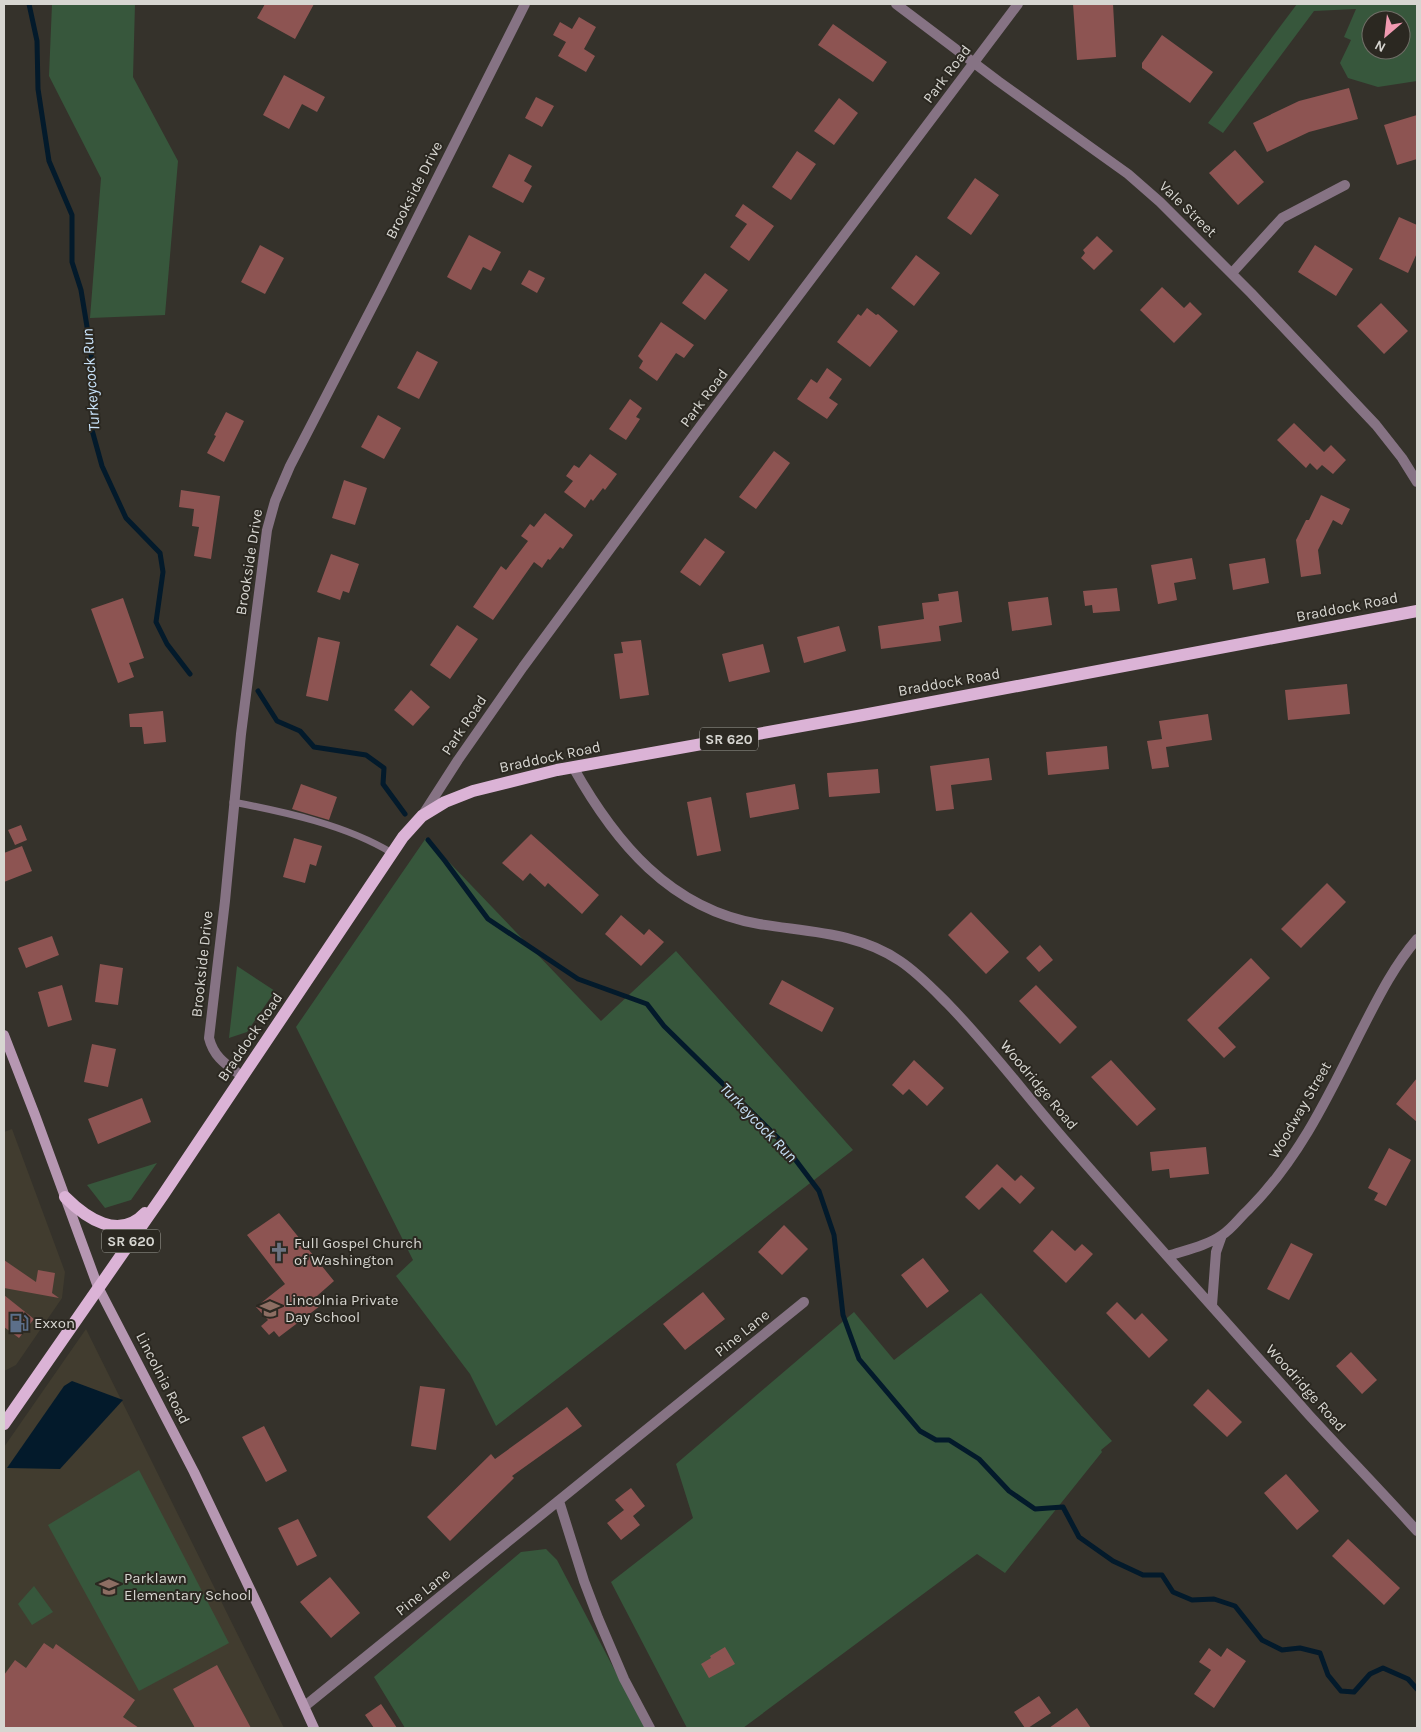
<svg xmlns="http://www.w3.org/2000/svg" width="1421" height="1732" font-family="Karla,sans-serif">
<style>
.built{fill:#413c2f}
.green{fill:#37573c;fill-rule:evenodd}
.water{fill:#031a2b}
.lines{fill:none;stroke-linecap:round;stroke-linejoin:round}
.stream{stroke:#031a2b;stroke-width:5}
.building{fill:#8d5452}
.service{stroke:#867384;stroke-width:7}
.minor{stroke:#867384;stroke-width:10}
.tertiary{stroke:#867384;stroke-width:10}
.secondary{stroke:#b697b2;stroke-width:10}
.primary{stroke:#dbb3d6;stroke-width:12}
.labels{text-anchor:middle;stroke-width:4;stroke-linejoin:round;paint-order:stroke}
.shield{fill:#2b2821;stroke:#a3a29c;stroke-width:1}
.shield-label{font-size:14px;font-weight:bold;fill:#d7d6d1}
.street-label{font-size:15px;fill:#d7d6d1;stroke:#2b2821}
.poi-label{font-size:15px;fill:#d7d6d1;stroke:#2b2821;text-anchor:start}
.water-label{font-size:16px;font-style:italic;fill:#c7e1f8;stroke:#2b2821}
</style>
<rect width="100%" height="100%" fill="#35322b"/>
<path class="built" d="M12,1129l53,143 -3,26 -46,67 -12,6v-239z
M86,1329l198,399h-280v-281z"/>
<path class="green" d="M52,4h83l-2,73 45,84 -13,154 -75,3 11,-140 -52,-102z
M1297,4h120v77l-39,6 -30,-9 -8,-15 11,-23 -7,-3 12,-28 -42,2 -91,122 -15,-10zM1371,20h30v30h-30z
M426,838l175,183 75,-70 177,199 -357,276 -26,-52 -74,-98 17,-16 -117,-233z
M237,966l38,25 -28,41 -18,6z
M157,1163l-26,37 -26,8 -18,-23z
M981,1293l131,148 -11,9 1,2 -97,121 -28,-19 -234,174h-56l-76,-146 82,-64 -17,-54 178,-152 40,48z
M139,1470l90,173 -90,48 -91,-166z
M546,1549l11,11 88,168h-240l-31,-51 147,-125z
M34,1586l19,26 -21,13 -14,-21z"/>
<path class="water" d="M72,1381l51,19 -63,69 -53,-1 57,-82z"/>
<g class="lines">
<path class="stream" d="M29,4l8,37 1,48 11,72 23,54v47l9,28 10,61 2,41 -1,38 10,36 24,52 34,35 3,19 -7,50 11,22 23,30
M258,691l19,30 23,10 14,16 52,8 18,13 -1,16 22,30
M428,840l17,21 43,58 90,60 69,25 17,22 118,116 37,49 15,44 9,80 16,44 61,72 16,9h13l30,19 30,32 26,18 28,-2 16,30 34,24 30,14h19l11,17 19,8 22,-1 21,7 27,34 20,10 18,-2 20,5 8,22 13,16 13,1 16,-18 13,-6 25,11 9,10"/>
</g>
<path class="building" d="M265,4h49l-19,35 -38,-21z
M1073,4h40l3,53 -39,3z
M579,17l17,10 -12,22 11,7 -9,16 -28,-16 8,-14 -13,-7 7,-13 12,7z
M833,24l54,38 -14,20 -55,-37z
M1162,35l51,37 -23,31 -48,-35v-5z
M284,75l41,22 -8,15 -15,-8 -13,25 -26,-14z
M1349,88l9,31 -49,13 -42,20 -14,-29 46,-22z
M536,97l18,9 -12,21 -17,-9z
M839,98l19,15 -24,32 -20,-14z
M1417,115v44l-20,6 -13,-40z
M1235,150l29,32 -26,23 -29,-32z
M797,151l19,13 -25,36 -19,-13z
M509,154l23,12 -8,15 8,5 -9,17 -31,-16z
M975,178l24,17 -28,40 -24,-17z
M743,204l31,22 -25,35 -19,-14 17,-23 -12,-8z
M1399,217l18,8v28l-9,20 -29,-14z
M469,235l32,17 -10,19 -8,-4 -12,23 -24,-13z
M1097,236l16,15 -19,19 -13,-12 4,-5 -2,-3z
M260,245l24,13 -19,36 -24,-12z
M1315,245l38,24 -17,27 -38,-24z
M916,255l24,18 -26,33 -23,-18z
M529,270l16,8 -8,15 -16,-9z
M705,273l23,17 -23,30 -23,-17z
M1162,287l22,21 6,-6 12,12 -28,29 -34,-33z
M1381,303l27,28 -24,23 -27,-28z
M867,308l9,7 2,-1 20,17 -28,36 -33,-25 21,-28 3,2z
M661,322l33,23 -10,13 -8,-5 -19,28 -18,-13 4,-7 -5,-5z
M417,351l21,11 -19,37 -22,-11z
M827,368l15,11 -13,19 9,6 -11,15 -30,-20 14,-20 6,4z
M630,399l12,9 -6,9 4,2 -14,21 -17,-11z
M226,412l18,9 -20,41 -17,-9 9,-17 -2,-1z
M378,415l23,13 -17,31 -23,-12z
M1294,423l30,29 7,-7 15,15 -13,14 -11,-9 -5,5 -7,-7 -4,5 -29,-28z
M774,451l16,12 -34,46 -17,-12z
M590,454l27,20 -12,16 -2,-2 -10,13 -2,-2 -6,9 -21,-16 9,-11 -7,-5 8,-11 5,3z
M344,480l23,8 -12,37 -23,-7z
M181,490l39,6 -9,63 -17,-3 5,-29 -7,-1 2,-17 -15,-2z
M1321,495l29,14 -8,16 -9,-5 -15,30 3,24 -20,3 -5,-37 10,-20h3z
M545,513l28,22 -10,14 -3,-2 -10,13 -2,-1 -6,9 -8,-6 -41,58 -20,-13 28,-41 5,4 22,-29 -7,-5 9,-12 4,3z
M705,538l20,14 -25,34 -20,-14z
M331,554l28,10 -10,29 -6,-2 -3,9 -23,-8z
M1192,558l4,21 -22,4 3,17 -19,4 -7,-39z
M1265,558l4,25 -36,7 -4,-26z
M1117,588l3,23 -27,2 -1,-8 -7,1 -2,-15z
M958,591l4,31 -23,4 2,15 -60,8 -3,-23 46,-7 -2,-16 17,-2 -1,-7z
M1048,597l4,28 -40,6 -4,-29z
M123,598l21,60 -15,5 5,14 -16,6 -27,-74z
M457,625l21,14 -28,40 -20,-14z
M839,626l7,25 -42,12 -7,-26z
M318,637l22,5 -12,59 -22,-5z
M641,640l8,55 -29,4 -6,-45 9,-1 -2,-11z
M763,644l7,28 -41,10 -7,-28z
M1347,684l3,30 -62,6 -3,-30z
M411,690l19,17 -17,19 -19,-16z
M163,711l3,31 -22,2 -2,-17h-12l-1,-13z
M1208,714l4,26 -46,7 3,20 -17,2 -5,-28 15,-2 -3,-18z
M1107,746l2,23 -61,6 -2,-23z
M989,758l3,22 -41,5 3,24 -18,2 -6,-45z
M878,769l2,24 -51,4 -2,-24z
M301,784l36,13 -8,23 -37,-11z
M795,784l4,25 -49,9 -4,-25z
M711,797l10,54 -24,5 -10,-54z
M21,825l6,15 -12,5 -7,-15z
M531,834l68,61 -17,19 -34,-31 -3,4 -15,-14 -7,8 -21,-18z
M294,838l28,8 -6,20 -6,-2 -5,19 -22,-6z
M22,846l10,25 -28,11v-29z
M1327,883l19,19 -45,46 -20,-19z
M971,912l38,40 -23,22 -38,-39z
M621,915l23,20 5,-6 15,13 -23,24 -36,-32z
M52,936l7,19 -33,13 -8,-20z
M1040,945l13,15 -14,12 -13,-14z
M1251,958l19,20 -52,50 18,19 -12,11 -37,-38z
M100,964l23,4 -5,37 -23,-3z
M782,980l52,28 -12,24 -53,-28z
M62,985l10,35 -24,7 -10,-35z
M1036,985l41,42 -17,17 -41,-43z
M92,1044l24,5 -8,38 -24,-5z
M914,1060l30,28 -17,18 -18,-17 -6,6 -11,-10z
M1111,1060l45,49 -19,17 -46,-49z
M1417,1078v44l-21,-18z
M142,1098l9,24 -53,22 -10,-25z
M1206,1147l3,27 -39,4 -1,-9 -17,2 -2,-19z
M1389,1148l22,12 -25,46 -12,-6 4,-7 -10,-5z
M997,1164l18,17 6,-6 14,13 -15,16 -18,-17 -23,23 -14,-13z
M279,1213l55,68 -17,15 7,7 -45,34 -5,-6 -5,4 -8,-9 7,-6 -12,-13 29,-23 -38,-49z
M784,1225l24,24 -26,26 -24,-23z
M1052,1230l23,21 7,-7 11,10 -27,29 -33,-32z
M1291,1243l22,11 -24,46 -22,-11z
M923,1258l26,33 -22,17 -26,-33z
M4,1260l32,22 2,-12 17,3 -3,20 7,5 -55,-10z
M703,1292l22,27 -40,31 -22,-26z
M4,1295l30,24 -15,19 -15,-11z
M1117,1302l18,18 7,-7 26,27 -19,18 -43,-45z
M1351,1352l26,28 -15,14 -26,-28z
M420,1386l25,3 -9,61 -25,-4z
M1208,1389l34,33 -15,15 -34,-32z
M567,1407l15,19 -70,50 2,2 -64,63 -23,-24 64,-63 4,5z
M264,1426l23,45 -21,11 -24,-45z
M1286,1474l33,37 -22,19 -33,-37z
M631,1488l14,18 -12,10 7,9 -19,15 -14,-17 17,-13 -9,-10z
M298,1519l19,37 -20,10 -19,-38z
M1348,1539l52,49 -16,17 -52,-49z
M330,1577l30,36 -29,25 -31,-36z
M44,1643l9,6 3,-5 79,56 -12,17 16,11h-135v-53l11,-15 11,8z
M725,1647l10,17 -26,14 -8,-14 10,-6 -1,-2z
M1209,1648l12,9 6,-9 19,13 -32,47 -20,-14 17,-24 -12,-8z
M217,1665l34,63h-56l-22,-39z
M1039,1696l12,17 -23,15h-3l-11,-16z
M381,1704l16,24h-23l-9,-13z
M1077,1708l14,20h-42z"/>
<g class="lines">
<path class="service" d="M233,802c52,10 113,23 159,51"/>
<path class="minor" d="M896,4l102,77 130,93 32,28 91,91 125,132 26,33 15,24
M1232,273l50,-55 63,-33
M573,767c42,75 97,142 186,157 48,8 99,8 141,37 18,12 33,28 48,43 41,42 76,89 115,134 81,93 164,185 246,277 36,39 73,77 108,116
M422,816l36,-56 65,-93 179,-243 316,-420
M1168,1256c18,-6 38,-10 54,-21 10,-6 18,-18 27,-26 50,-50 80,-114 111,-176 17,-33 33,-66 57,-94
M1212,1305l4,-53 6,-17
M559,1501l25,80 14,37 26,61 26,49
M305,1706l499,-404"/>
<path class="tertiary" d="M243,1077c-16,-12 -29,-19 -34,-39l16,-137 16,-167 26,-204 8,-29 15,-35 91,-176 144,-286"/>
<path class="secondary" d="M4,1035l31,80 63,172 96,185 66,138 54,118"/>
<path class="primary" d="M65,1197c21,21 54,44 80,16
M4,1424l159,-229 240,-358 19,-21 23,-14 28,-11 84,-21 306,-55 554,-104"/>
</g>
<defs>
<symbol id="church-bare" viewBox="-9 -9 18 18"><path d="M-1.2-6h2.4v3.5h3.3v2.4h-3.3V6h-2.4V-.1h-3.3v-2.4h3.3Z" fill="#6b7280" stroke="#2b2821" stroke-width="2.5" paint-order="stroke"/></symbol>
<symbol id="school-bare" viewBox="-9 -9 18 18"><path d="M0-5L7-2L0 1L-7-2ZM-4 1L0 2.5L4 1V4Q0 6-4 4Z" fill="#8d6e63" stroke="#2b2821" stroke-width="2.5" paint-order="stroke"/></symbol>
<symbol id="fuel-bare" viewBox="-9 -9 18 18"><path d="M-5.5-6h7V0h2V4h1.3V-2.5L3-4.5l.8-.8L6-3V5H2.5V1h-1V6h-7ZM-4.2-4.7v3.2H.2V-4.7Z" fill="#5c6f8a" stroke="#2b2821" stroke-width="2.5" paint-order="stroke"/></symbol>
</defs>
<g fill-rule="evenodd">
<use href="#church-bare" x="265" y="1238" width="28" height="28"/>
<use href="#school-bare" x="256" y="1295" width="28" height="28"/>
<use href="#fuel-bare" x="5" y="1309" width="28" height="28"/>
<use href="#school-bare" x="95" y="1573" width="28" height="28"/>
</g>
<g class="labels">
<g class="shield">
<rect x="700" y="727.5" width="58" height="23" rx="4"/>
<rect x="102" y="1229.5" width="58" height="23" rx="4"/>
</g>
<g class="shield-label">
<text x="729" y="744">SR 620</text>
<text x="131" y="1246">SR 620</text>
</g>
<g class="street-label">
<text transform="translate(947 74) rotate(-53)" y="5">Park Road</text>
<text transform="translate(414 190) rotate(-63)" y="5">Brookside Drive</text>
<text transform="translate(1188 209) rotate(44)" y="5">Vale Street</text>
<text transform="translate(704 398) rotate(-53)" y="5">Park Road</text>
<text transform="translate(249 562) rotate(-81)" y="5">Brookside Drive</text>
<text transform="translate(1347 607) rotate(-11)" y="5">Braddock Road</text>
<text transform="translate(949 682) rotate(-10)" y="5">Braddock Road</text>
<text transform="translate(464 725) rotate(-56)" y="5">Park Road</text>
<text transform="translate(550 757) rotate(-12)" y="5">Braddock Road</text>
<text transform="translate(202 964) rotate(-84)" y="5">Brookside Drive</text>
<text transform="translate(250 1037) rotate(-56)" y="5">Braddock Road</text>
<text transform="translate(1039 1085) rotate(50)" y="5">Woodridge Road</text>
<text transform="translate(1300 1110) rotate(-60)" y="5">Woodway Street</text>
<text transform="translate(742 1333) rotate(-39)" y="5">Pine Lane</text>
<text transform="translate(163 1378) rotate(63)" y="5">Lincolnia Road</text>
<text transform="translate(1306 1388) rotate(48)" y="5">Woodridge Road</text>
<text transform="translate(423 1592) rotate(-39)" y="5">Pine Lane</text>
</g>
<g class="poi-label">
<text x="294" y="1248">Full Gospel Church<tspan x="294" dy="17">of Washington</tspan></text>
<text x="285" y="1305">Lincolnia Private<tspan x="285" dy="17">Day School</tspan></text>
<text x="34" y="1328">Exxon</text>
<text x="124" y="1583">Parklawn<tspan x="124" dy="17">Elementary School</tspan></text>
</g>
<g class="water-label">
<text transform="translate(90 380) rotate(-94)" y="6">Turkeycock Run</text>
<text transform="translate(759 1122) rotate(46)" y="6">Turkeycock Run</text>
</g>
</g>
<rect width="1421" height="1732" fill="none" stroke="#d7d6d1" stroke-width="10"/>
<g transform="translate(1386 35) rotate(208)"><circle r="24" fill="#2b2821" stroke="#706e67"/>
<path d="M0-4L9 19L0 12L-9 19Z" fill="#f19ab1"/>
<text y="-8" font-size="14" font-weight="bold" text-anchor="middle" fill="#d7d6d1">N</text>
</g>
</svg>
